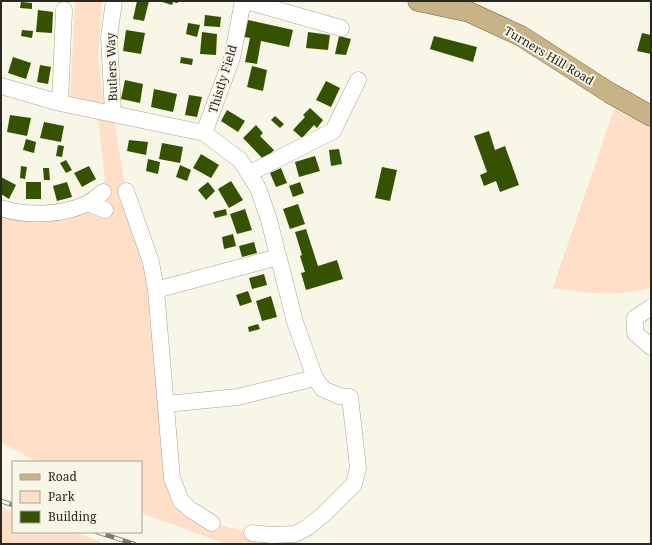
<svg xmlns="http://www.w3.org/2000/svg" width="652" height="545" font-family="'Noto Serif',serif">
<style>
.green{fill:#ffdfc8}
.building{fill:#345200}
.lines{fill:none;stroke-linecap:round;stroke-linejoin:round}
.minor-casing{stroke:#a4a495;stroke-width:17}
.major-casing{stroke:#796231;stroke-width:21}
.minor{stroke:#fff;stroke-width:16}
.major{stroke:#c8b388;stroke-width:20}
.rail-casing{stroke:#7d7c73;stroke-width:4.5}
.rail{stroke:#f7f6e7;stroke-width:3;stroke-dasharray:9;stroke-linecap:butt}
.labels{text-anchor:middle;stroke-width:4;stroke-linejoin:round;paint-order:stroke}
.street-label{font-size:12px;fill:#292923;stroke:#f7f6e7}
</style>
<rect width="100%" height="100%" fill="#f7f6e7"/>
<path class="green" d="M75,1h27l-4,57 6,47 -34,-6z
M614,109l37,19v159c-32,11 -65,6 -98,1z
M97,111l16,2 13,78 25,71 30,239 31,22 40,10 41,8 -1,3h-66l-85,-31v-51h-104l-36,-20v-234l37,5 65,-21 2,-14z
M1,507l12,4v21h60l27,9 -1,3h-98z"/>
<path class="building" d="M137,1h12l-5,20 -11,-2z
M159,1h19v2l-5,-1 -1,3z
M21,2l11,1v6l-12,-1z
M38,10l15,2 -1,21 -16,-1z
M205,15l16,2 -1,10 -16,-1z
M248,20l45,10 -4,17 -28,-6 -4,23 -12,-2 5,-24 -6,-1z
M188,23l12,2 -3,12 -11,-3z
M22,30l11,1 -1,7 -11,-2z
M126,30l19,3 -4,21 -18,-3z
M202,32l15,2 -1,21 -16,-1z
M308,32l22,3 -2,15 -22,-2z
M642,33l9,2v19l-14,-3z
M339,36l12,3 -5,16 -11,-1z
M434,36l43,11 -4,15 -43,-13z
M13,57l18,6 -5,16 -18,-6z
M181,57l12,2 -1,6 -12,-2z
M40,65l11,2 -3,17 -11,-2z
M252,66l15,4 -4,21 -16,-4z
M125,80l18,4 -3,19 -19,-4z
M326,81l14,7 -9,19 -15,-7z
M154,89l23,5 -4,18 -22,-5z
M189,95l13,2 -5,20 -12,-2z
M310,108l13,12 -6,8 -3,-3 -12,13 -9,-8 12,-13 -2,-2z
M227,110l18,11 -7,11 -17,-11z
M10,115l21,3 -4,18 -20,-4z
M275,116l9,8 -4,4 -9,-8z
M44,122l20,4 -3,16 -21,-4z
M256,125l7,8 -3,3 14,14 -10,10 -21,-22z
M489,131l6,19 10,-4 14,39 -19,7 -4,-11 -12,5 -4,-11 7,-3 -13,-36z
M26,139l10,3 -2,11 -11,-3z
M129,140l19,2 -2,13 -19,-4z
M162,143l21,4 -3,16 -21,-4z
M58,145l6,1 -2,11 -6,-1z
M339,149l3,15 -11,2 -2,-16z
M201,154l18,11 -8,13 -18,-10z
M315,156l5,15 -21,6 -4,-15z
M148,159l12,3 -2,12 -12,-3z
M66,160l6,10 -6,3 -6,-10z
M180,165l11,5 -4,11 -11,-4z
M21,166l6,1 -2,12 -5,-1z
M89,166l7,13 -14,8 -8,-14z
M382,167l15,3 -7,31 -15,-3z
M43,168h6l1,12h-6z
M281,168l6,15 -11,4 -6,-14z
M1,177l15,8 -7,14 -8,-5z
M231,181l12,19 -14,8 -11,-19z
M26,182h15v17h-15z
M67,182l5,15 -15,4 -4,-15z
M208,182l7,9 -9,9 -8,-10z
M300,182l4,11 -11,4 -4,-11z
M298,204l7,20 -15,5 -7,-20z
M226,209l1,6 -12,3 -2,-6z
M245,209l7,21 -15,4 -7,-20z
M306,229l12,37 19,-6 6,19 -37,11 -5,-17 4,-1 -5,-16 2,-1 -7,-23z
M233,234l3,12 -12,3 -2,-12z
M254,242l3,11 -15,4 -3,-11z
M264,274l3,11 -15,4 -3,-11z
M248,291l4,11 -12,4 -4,-11z
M271,296l6,21 -15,4 -6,-20z
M258,324l2,5 -11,3 -1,-5z"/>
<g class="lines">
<defs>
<path id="minor" d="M246,1l95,27
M1,86l59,17 144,30 36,27 18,28 11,32 26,102 20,56 8,11 16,7 11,1 8,71 -4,16 -29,29 -17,14 -13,7 -23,1 -20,-2
M60,103l4,-93
M113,113l-4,-76 5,-36
M204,133l28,-75 11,-57
M250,173l83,-42 25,-51
M126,191l25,71 5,28 16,188 9,23 10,9 21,13
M88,203l17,7
M1,208c25,9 64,7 87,-5 6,-3 11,-8 15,-11
M156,290l122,-33
M651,307l-16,11v15l16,14
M166,404l72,-7 77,-19"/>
<path id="major" d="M418,1l51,11 52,24 89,57 41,23"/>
</defs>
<use href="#minor" class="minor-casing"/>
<use href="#major" class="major-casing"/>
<use href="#minor" class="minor"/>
<use href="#major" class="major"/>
<defs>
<path id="rail" d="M1,501l12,4
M97,532l37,12"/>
</defs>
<use href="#rail" class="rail-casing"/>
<use href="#rail" class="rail"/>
</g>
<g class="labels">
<g class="street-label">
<text transform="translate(549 56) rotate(31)" y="4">Turners Hill Road</text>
<text transform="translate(112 67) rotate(-92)" y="4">Butlers Way</text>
<text transform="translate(223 79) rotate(-73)" y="4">Thistly Field</text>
</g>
</g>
<rect width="652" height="545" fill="none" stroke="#292923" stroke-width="4"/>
<rect x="12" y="461" width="130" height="72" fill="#f7f6e7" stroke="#a5a499"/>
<rect x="20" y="474" width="20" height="6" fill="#c8b388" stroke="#a5a499"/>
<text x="48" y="481" font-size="12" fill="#292923">Road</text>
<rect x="20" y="491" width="20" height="12" fill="#ffdfc8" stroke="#a5a499"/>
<text x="48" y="501" font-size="12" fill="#292923">Park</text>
<rect x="20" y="511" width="20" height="12" fill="#345200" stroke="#a5a499"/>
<text x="48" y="521" font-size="12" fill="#292923">Building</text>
</svg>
